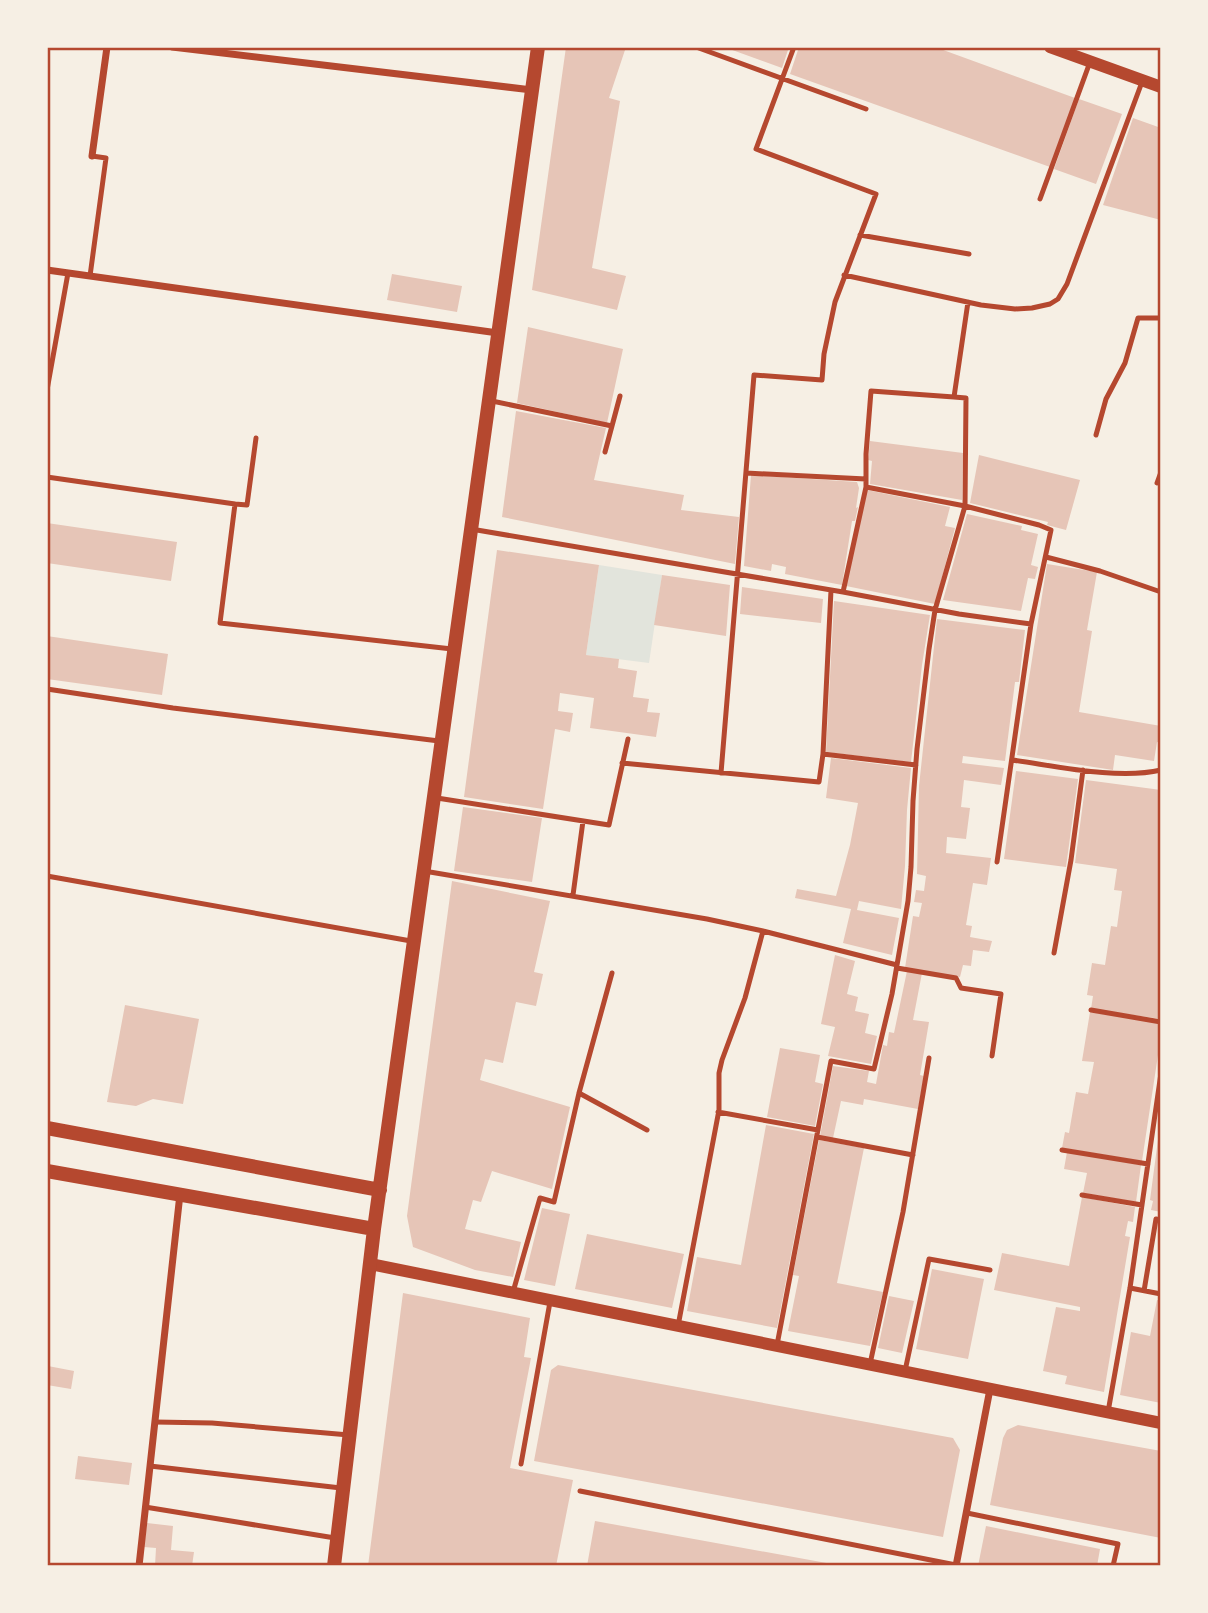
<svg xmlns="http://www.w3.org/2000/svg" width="1208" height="1613" font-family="Quicksand,sans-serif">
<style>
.green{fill:#e2e4dc}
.building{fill:#e6c5b7}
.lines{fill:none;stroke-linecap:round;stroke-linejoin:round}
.service{stroke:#b5482f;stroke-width:5}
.minor{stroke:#b5482f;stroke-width:7}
.tertiary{stroke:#b5482f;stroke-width:12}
.secondary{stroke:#b5482f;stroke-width:14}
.neatline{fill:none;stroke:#b5482f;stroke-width:2.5}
</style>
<rect width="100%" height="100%" fill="#f6efe4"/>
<path class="green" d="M599,565l63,10 -13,88 -63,-8z"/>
<path class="building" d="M566,47h60l-17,51 11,3 -28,167 34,8 -9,34 -85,-20z
M724,47h65l-7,21z
M799,47h136l140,51 -25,69 -260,-93z
M1079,99l43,15 -26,70 -42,-15z
M1133,118l28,10v92l-58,-15z
M392,274l70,12 -5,26 -70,-12z
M528,327l95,22 -16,74 -90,-20z
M516,411l90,17 -12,52 90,15 -3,15 58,7 -4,47 -233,-47z
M870,441l93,12 -1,47 -92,-16 2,-23 -4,-1z
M979,455l101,25 -14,50 -19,-5 1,-3 -78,-19z
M751,475l106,7 2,6 -3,20 2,-1 -3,14h-3l-10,64 -57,-11 1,-7 -14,-3 -1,7 -27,-5z
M867,490l83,17 -5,19 10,2 -20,76 -89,-18z
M967,514l55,12 -1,4 17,4 -7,31 7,2 -3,12 -7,-1 -7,33 -78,-11z
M47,523l130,19 -6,39 -124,-18z
M497,550l102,15 -13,90 33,4 -1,9 19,3 -4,26 16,2 -2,13 13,1 -4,24 -66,-9 4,-30 -34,-5 -2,18 15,2 -3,19 -15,-3 -12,80 -79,-12z
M1047,564l50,8 -10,58 5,1 -13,81 82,14v17l-4,-1 -3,19 -39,-6 -2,15 -96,-15z
M662,575l68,10 -4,51 -72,-11z
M742,587l81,12 -2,24 -81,-9z
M834,601l96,14 -8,50 -11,97 -85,-10z
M937,619l88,11 -6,52h-4l-10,79 -42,-5 -1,7 42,5 -3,17 -37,-5 -3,27 9,1 -4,31 -19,-2 -1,16 45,5 -4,27 -14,-2 -7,42 6,1 -2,11 22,4 -3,11 -16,-2 -2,16 -8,-1 -3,12 -55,-9 8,-52 6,1 3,-14 -8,-1 2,-12 8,1 2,-15 -9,-2 2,-88z
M47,636l121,18 -6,41 -115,-16z
M831,758l80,10 -4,42 -2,56 -4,43 -42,-8 -2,9 42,8 -7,37 -49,-12 8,-34 -56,-11 2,-9 39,7 14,-51 8,-42 -32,-5z
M1016,771l62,8 -12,88 -62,-8z
M1086,780l75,10v229l-70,-10 2,-13 -6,-1 5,-32 13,2 6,-39 6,1 5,-36 -8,-1 3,-21 -42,-6z
M463,807l79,11 -10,64 -78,-11z
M452,881l98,20 -16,71 9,2 -7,32 -20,-4 -13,61 -18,-4 -5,21 90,27 -18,82 -60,-18 -11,31 -8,-2 -8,29 56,13 -8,35 -38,-7 -62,-23 -6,-31z
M835,955l20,6 -8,33 11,3 -3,14 14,3 -4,19 12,3 -6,28 -43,-8 7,-29 -14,-3z
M907,971l15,2 -9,47 16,2 -9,53 4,1 -6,33 -54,-10 -1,6 -22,-4 -8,37 -13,-2 13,-70 36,5 -2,11 9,2 7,-39 4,1 2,-14 5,1z
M125,1005l74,14 -16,85 -30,-5 -17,7 -29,-4z
M1090,1012l71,11v12l-19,126 -80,-13 3,-16 4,1 7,-41 12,2 6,-32 -12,-1z
M780,1048l40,7 -5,27 8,2 -8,42 -48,-9z
M766,1125l48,9 -37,194 -90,-17 10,-54 44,8z
M1159,1132h2v80l-10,-2 2,-9 -3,-1z
M819,1140l45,8 -27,135 46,9 -13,54 -82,-15 11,-55 -6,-1z
M1067,1152l74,13 -5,37 -53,-9 4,-20 -23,-4z
M1082,1197l53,10 -2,15 -5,-1 -3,15 5,1 -26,155 -39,-8 2,-8 -24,-5 13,-64 24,4v-4l-86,-17 8,-37 67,13z
M542,1208l28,6 -15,72 -31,-6z
M587,1234l97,20 -12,54 -97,-19z
M932,1269l52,10 -16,80 -52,-10z
M403,1293l127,25 -6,39 7,1 -21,110 63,12 -17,86h-188z
M889,1296l25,5 -12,52 -24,-5z
M1157,1300l4,1v102l-41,-8 11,-63 19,4z
M558,1365l395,73 7,12 -17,87 -409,-76 17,-91z
M48,1366l26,5 -3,18 -24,-4z
M1018,1425l143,26v87l-171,-33 13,-67 4,-8z
M78,1456l54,7 -3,22 -54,-6z
M595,1521l237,43v2h-245z
M147,1523l26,3 -2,24 23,2 -2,14h-37l1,-18 -12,-1z
M986,1526l114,23 -3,17h-119z"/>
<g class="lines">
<path class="service" d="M696,47l170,62
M1040,199l50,-137
M860,235l109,19
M844,275l137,30 34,4 17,-1 18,-4 8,-5 9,-15 75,-202
M90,276l16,-118 -14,-2
M47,390l21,-117
M492,401l120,25
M1096,435l10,-36 19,-36 13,-45h23
M605,452l15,-56
M746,473l120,6
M47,477l188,27 -15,119 232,26
M1157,483l4,-11
M866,487l99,19 74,19 12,5 -20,94 -34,238
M235,504l12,1 9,-67
M471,529l372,63 116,22 72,10
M1046,557l54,14 61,21
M843,592l23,-105v-33l5,-63 83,6
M47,689l126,19 266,33
M823,754l93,11
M1012,760c44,6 106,20 149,10
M622,763l197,19 4,-28 8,-164
M721,773l33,-398 68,5 2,-26 11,-52 41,-108 -120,-45 38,-102
M437,798l172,27 19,-86
M424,871l283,48 56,12 134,34
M47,876l364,65
M573,895l10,-74
M1054,953l17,-93 12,-90
M897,968l59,10 5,10 40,6 -9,62
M1091,1010l70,12
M579,1093l68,37
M718,1112l100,18
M817,1137l96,18
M1062,1150l86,14
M1082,1195l60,10
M1130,1288l31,6
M1144,1291l12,-72 5,1
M513,1292l27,-94 14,4 25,-109 33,-120
M678,1326l41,-216v-37l3,-13 23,-62 18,-67
M777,1345l54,-284 43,8 18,-75 16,-93 3,-34 2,-66 4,-52 12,-100 6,-39 30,-104 1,-108 -12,-1 14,-95
M870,1364l33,-152 26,-154
M905,1371l24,-112 61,11
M1108,1412l22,-124 31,-215
M155,1422l57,1 137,12
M521,1464l29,-162
M150,1466l191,22
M580,1491l376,74
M145,1507l190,31
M967,1513l151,31 -5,22"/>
<path class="minor" d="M172,47l360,43
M92,156l15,-109
M47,270l451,63
M139,1566l41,-372
M956,1566l34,-177"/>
<path class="tertiary" d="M1050,47l111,40
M370,1264l791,159"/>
<path class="secondary" d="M47,1128l333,62
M47,1171l327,58
M334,1566l40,-337 164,-1182"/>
</g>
<rect width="1208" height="1613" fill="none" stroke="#f6efe4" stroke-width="98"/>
<rect x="49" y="49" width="1110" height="1515" class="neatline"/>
</svg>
